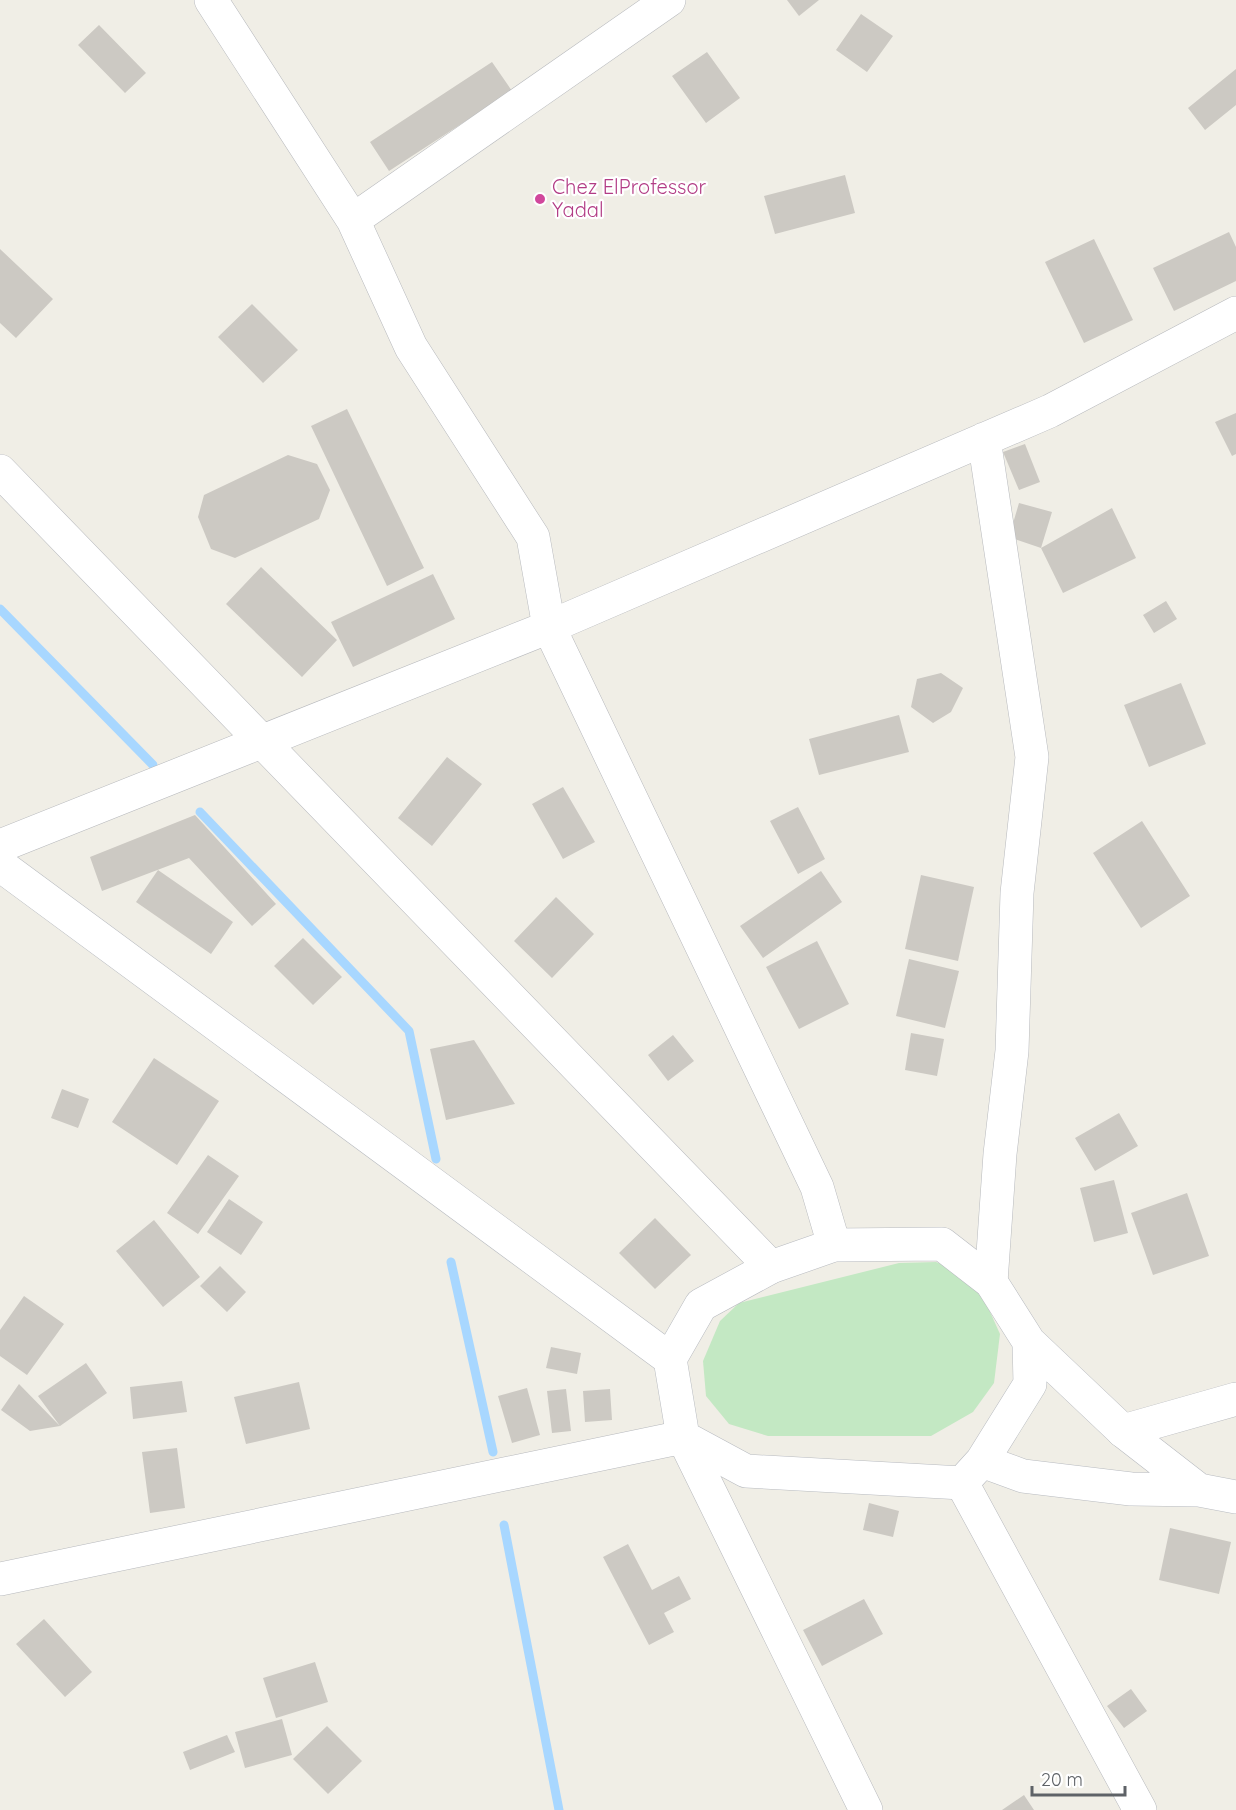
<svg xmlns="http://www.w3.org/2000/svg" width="1236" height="1810" font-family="Quicksand,sans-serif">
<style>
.green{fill:#c3e8c3}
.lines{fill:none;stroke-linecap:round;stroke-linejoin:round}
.stream{stroke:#a8d7ff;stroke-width:9}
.building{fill:#ccc9c3}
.street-casing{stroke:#b7b9bd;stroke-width:34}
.secondary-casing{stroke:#b8bbc0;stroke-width:34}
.street{stroke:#fff;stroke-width:33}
.secondary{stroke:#fff;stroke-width:33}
.hotel-dot{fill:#d1479c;stroke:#fff;stroke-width:2}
.labels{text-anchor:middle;stroke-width:4.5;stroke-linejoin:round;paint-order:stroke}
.hotel-label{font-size:20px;fill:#b23c85;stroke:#fff;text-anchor:start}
</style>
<rect width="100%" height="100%" fill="#f0eee6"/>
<path class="green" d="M936,1262l28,12 18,20 18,40 -6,49 -21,29 -42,24h-163l-39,-12 -23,-28 -3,-35 17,-40 19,-18 160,-40z"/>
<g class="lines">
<path class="stream" d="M0,609l153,156
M200,812l209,219 27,128
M451,1262l42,190
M504,1525l55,285"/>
</g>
<path class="building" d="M787,0h32l-20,16z
M861,14l32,22 -26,36 -31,-22z
M99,25l47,48 -21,20 -47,-48z
M707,52l33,46 -34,25 -34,-47z
M492,62l20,29 -123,80 -19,-29z
M1236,69v36l-31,25 -17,-22z
M845,175l10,38 -80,21 -11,-38z
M1229,232l7,15v34l-62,30 -21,-43z
M1094,239l39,81 -49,23 -39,-81z
M0,249l53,50 -37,39 -16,-15z
M252,304l46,46 -35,33 -45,-46z
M347,409l77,159 -37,18 -76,-160z
M1236,413v41l-4,2 -17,-34z
M1025,444l15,38 -21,8 -16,-38z
M288,455l29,9 13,26 -11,29 -84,39 -24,-9 -13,-32 6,-22z
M1019,503l33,9 -11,36 71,-40 24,50 -73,35 -22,-45 -32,-11z
M261,567l76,73 -35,37 -76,-73z
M433,574l22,45 -102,48 -22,-45z
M1166,601l11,18 -23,14 -11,-18z
M941,673l22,15 -12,24 -18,11 -22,-16 6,-28z
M1181,683l25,61 -57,23 -25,-62z
M899,715l10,37 -90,23 -10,-36z
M447,757l35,27 -50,62 -34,-28z
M563,787l32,55 -32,17 -31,-55z
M798,807l27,52 -27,15 -28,-53z
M195,815l81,89 -24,22 -63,-68 -87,33 -12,-34z
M1142,821l48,75 -49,32 -48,-75z
M158,870l75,52 -22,32 -75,-52z
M821,871l21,31 -79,56 -23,-32z
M921,875l53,12 -16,74 -53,-12z
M556,897l38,37 -42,44 -38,-37z
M303,938l39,39 -29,28 -39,-39z
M817,941l32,63 -50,25 -33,-62z
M909,959l50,12 -14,57 -49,-12z
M911,1033l33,6 -7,37 -32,-6z
M673,1035l21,26 -26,20 -20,-26z
M474,1040l41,64 -69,16 -16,-71z
M154,1058l65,43 -42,64 -65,-43z
M62,1089l27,10 -11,29 -27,-10z
M1119,1113l19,33 -43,25 -20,-33z
M208,1155l31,21 -41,58 -31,-21z
M1114,1180l14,53 -34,9 -14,-54z
M1187,1193l22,63 -56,19 -22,-62z
M229,1199l34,23 -22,33 -34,-23z
M655,1218l36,37 -36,34 -36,-36z
M154,1220l46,57 -37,30 -47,-56z
M220,1266l26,26 -19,20 -27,-26z
M24,1296l40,28 -37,51 -27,-19v-26z
M551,1347l30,6 -4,21 -31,-6z
M86,1363l21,30 -47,33 -30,5 -29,-21 18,-26 41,42 -22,-30z
M182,1381l5,31 -54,7 -3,-32z
M299,1382l11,47 -64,15 -12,-47z
M527,1388l13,47 -28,8 -14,-47z
M566,1389l5,42 -19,2 -5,-42z
M610,1389l2,31 -27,2 -2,-31z
M177,1448l8,60 -35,5 -8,-61z
M869,1503l30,8 -6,26 -30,-7z
M1170,1528l61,14 -12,52 -60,-14z
M628,1544l24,46 27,-14 12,23 -27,14 10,19 -25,13 -46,-88z
M864,1599l19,35 -61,32 -19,-36z
M44,1619l48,53 -27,25 -49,-53z
M315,1662l13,40 -52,16 -13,-40z
M1131,1689l16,22 -23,17 -17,-22z
M282,1719l10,36 -47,13 -10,-36z
M327,1726l35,35 -34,33 -35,-35z
M227,1735l8,17 -45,18 -7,-18z
M1024,1795l10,15h-32z"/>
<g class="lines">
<defs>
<path id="street" d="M211,0l142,220 58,127 122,190 16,90 268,560 17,58
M353,220l316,-220
M984,439l48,318 -15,136 -5,158 -12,103 -9,128
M0,471l771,796
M0,846l549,-219 501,-216 186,-98
M1123,1431l113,-32
M962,1483l178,327
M0,1579l683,-142 183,373"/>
<path id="secondary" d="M0,865l670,494
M942,1244l49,38 38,60 1,42 -48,77 -20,22 -216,-12 -63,-34 -13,-78 31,-54 70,-38 63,-22z
M1029,1342l94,89 76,59
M982,1461l41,15 108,13 68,1 37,7"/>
</defs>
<use href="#street" class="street-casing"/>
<use href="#secondary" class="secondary-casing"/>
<use href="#street" class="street"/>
<use href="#secondary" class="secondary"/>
</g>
<circle class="hotel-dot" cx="540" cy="199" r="6"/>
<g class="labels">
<g class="hotel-label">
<text x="552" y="194">Chez ElProfessor<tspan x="552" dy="23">Yadal</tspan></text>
</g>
</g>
<path d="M1032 1786v9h93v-9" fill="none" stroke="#5e6267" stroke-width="3"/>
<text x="1041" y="1786" font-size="18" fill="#5e6267" stroke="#ffffff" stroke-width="4.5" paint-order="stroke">20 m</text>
</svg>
